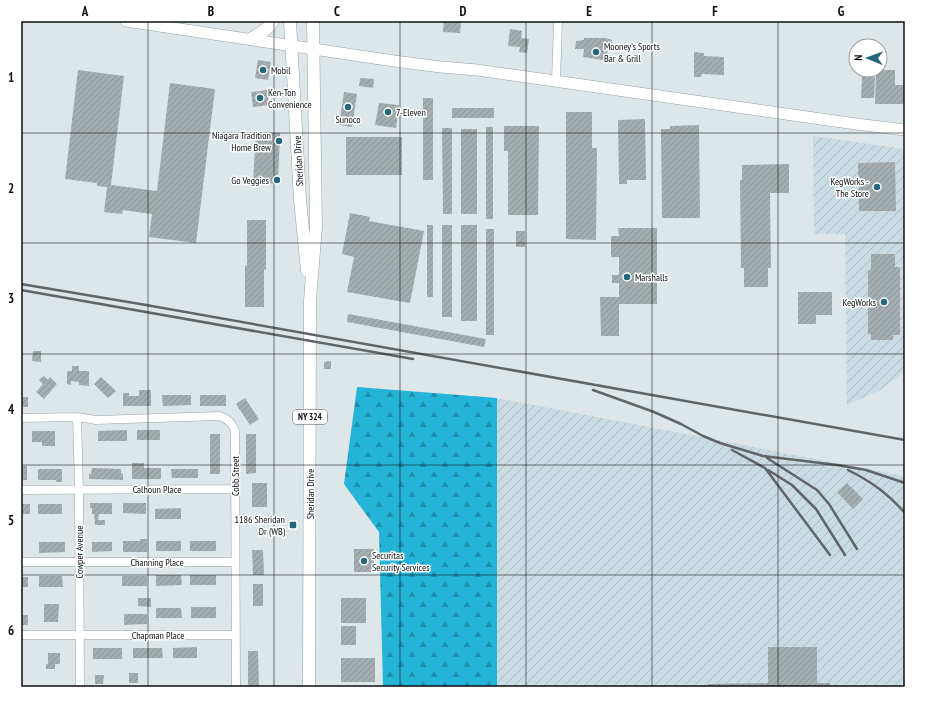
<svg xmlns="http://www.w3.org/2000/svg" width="926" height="708" font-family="'PT Sans Narrow',sans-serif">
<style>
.industrial{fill:url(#industrial-furrows)}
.forest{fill:url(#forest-firs)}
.building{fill:url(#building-hatch)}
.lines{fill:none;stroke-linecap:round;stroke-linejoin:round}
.minor-casing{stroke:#98a1a4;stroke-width:9}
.secondary-casing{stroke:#98a1a4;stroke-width:12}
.primary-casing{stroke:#98a1a4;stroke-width:13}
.minor{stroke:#fff;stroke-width:8}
.secondary{stroke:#fff;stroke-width:11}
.primary{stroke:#fff;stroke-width:12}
.rail{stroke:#606668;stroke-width:2.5}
.grid{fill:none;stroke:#0b0f10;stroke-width:1;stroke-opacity:0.55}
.poi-dot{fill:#25677a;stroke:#fff;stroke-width:1.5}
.labels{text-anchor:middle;stroke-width:3;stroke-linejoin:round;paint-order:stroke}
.shield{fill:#fff;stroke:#545758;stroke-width:1}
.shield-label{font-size:9px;font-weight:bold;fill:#0b0f10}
.poi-label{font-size:10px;fill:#0b0f10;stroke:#fff;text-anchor:start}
.street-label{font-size:10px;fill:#0b0f10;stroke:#fff}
.neatline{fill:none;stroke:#0b0f10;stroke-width:1.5}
.grid-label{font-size:13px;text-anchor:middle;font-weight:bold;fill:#0b0f10}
</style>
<defs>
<pattern id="industrial-furrows" width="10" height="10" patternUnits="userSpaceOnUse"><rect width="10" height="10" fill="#cadce3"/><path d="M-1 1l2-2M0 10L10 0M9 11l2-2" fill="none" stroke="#acbcc2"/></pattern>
<pattern id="forest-firs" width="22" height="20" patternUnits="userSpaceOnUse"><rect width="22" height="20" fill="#23b4d8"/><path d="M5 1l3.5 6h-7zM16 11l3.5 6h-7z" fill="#1d91ae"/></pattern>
<pattern id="building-hatch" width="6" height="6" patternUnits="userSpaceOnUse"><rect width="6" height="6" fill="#a4adb0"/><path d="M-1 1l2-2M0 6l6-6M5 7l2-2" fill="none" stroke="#8c9496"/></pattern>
</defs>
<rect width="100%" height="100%" fill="#dde7ea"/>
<path class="industrial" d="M813,136l92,13v222l-24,19 -34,15 -2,-171h-31z
M497,398l408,78v211h-408z"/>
<path class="forest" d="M357,387l140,11v289h-114l-4,-155 -35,-48z"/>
<path class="building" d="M444,21l17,1 -1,11 -17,-1z
M510,29l12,2 -1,7 8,1 -2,14 -8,-1 1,-5 -12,-1z
M584,38h21l7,2 -1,9 -3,-1 -1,7 5,1 -2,5 -27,-4 1,-8h-9l1,-8 8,-1z
M694,52l10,1v3l20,1v18l-22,-1 -1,3h-7z
M258,60l13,2 -3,18 -13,-2z
M78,70l46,6 -13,109 46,6 13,-108 45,6 -19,154 -47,-6 3,-23 -29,-4 -1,4 -18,-2 3,-25 -10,-1v-3l-32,-4z
M876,70h19v15h9v19h-29z
M862,76l13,1 -1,21h-13z
M360,78l14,1 -1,9 -14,-2z
M267,90l2,15 -16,2 -2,-15z
M344,92l13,2 -5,33 -13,-2z
M423,98h10v82h-10z
M379,103l20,2 -3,23 -21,-3z
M452,108h42v10h-42z
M566,112h26v36h5l-1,92 -30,-1z
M645,119l1,61h-19v4h-8l-1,-64z
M699,125l1,93h-38l-1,-89h9v-3z
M504,126h35l-1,89h-30v-64h-4z
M486,127h7v92h-7z
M442,128h10v86h-9z
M461,129h16v85h-16z
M256,132l24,1 -2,51 -25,-2z
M346,137h56v38h-56z
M895,162l1,49h-37l-1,-48z
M789,164v29h-19l1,75h-3v19h-24v-19h-3l-1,-88h2v-15z
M350,213l20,4 -1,4 55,10 -14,72 -63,-11 7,-35 -12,-3z
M247,220h19v50l-2,-1v38h-19v-41l2,-1z
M427,225h6v72h-6z
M442,225h10v92h-10z
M461,225h16v96h-16z
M618,228h39v76h-38v32h-18l-1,-39h19v-14h-7v-8h7v-18h-8v-21h8z
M486,229h8v106h-8z
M516,231h9v16h-9z
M871,254h24v13h5v68h-7v5h-22v-6h-3v-63l3,-1z
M798,292h34v23h-16v9h-18z
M348,314l138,25 -2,8 -137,-25z
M33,351h8v11l-9,-1z
M331,361v8h-7v-7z
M72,366h7v5h10v15l-10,-1v-3l-8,-1v4l-4,-1v-13h5z
M44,376l4,4 2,-3 7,7 -13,15 -8,-7 7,-8 -4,-4z
M101,377l15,14 -8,7 -14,-14z
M139,390h12v16h-28v-13h6v3h10z
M162,395h29v10l-28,1z
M200,395h26v11h-26z
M21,397h7v10h-7z
M245,398l14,21 -9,6 -14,-21z
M127,430v11h-29v-10z
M137,430h23v10h-23z
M32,431h23v15h-13v-4h-10z
M210,434h10v40h-10z
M246,434h10v39l-10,1z
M132,463h12v5h17v11h-29z
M21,466h6v14h-6z
M92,468l29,1v4l2,1v6l-34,-1v-5h2z
M38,469h24v13h-6v-2h-18z
M171,469h27v9h-26z
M252,483h15v24h-15z
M847,483l16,16 -10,10 -16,-17z
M90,503h22v11h-13l-1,6h7v5h-10l-1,-11h-2v-6h-2z
M123,503h23v11l-23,-1z
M21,504h9v10h-9z
M38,504h24v10h-24z
M181,508v11h-26v-10z
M140,539h7v13h-24v-11h17z
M156,541h25v10h-25z
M190,541h26v10h-26z
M39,542h26v10l-26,1z
M92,542h20v9l-20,1z
M354,549h20v23h-20z
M252,550h11l1,25h-11z
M156,575h25l1,10 -26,1z
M190,575h26v10h-26z
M39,576h23l1,11h-24z
M122,576h25v10h-25z
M21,577h7v10h-7z
M253,584h10v22h-10z
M138,598h13v9l-13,-1z
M341,598h25v25h-25z
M44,604h15l-1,18h-14z
M191,607h25v11h-25z
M156,608h25l1,10h-26z
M124,614h23v10l-23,1z
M21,615h7v10h-7z
M341,626h15v19h-15z
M197,647v11h-24v-10z
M768,647h49v36h13v4h-122v-3l60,-1z
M93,648h29v11h-29z
M133,648h29l1,10h-30z
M248,651h10l1,36h-11z
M48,653h12v11h-5v5h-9v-5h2z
M341,658h34v24h-34z
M129,673h9v10h-9z
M95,675h9l-1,9h-8z"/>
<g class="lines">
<defs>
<path id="minor" d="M556,81l2,-60
M77,417l2,72 1,198
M21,418l56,-1 19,3 123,-4c9,3 13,7 16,15l1,256
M21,490l214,-1
M21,562h214
M21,635h215"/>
<path id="secondary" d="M126,21l268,40 47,6 36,3 379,54 49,6"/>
<path id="primary" d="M290,21l10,179 7,71
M250,39c8,-5 18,-9 23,-18
M309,687l1,-387 6,-73 -3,-206"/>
</defs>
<use href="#minor" class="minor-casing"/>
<use href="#secondary" class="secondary-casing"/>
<use href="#primary" class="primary-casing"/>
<use href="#minor" class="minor"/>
<use href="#secondary" class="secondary"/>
<use href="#primary" class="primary"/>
<path class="rail" d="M21,284l125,21 759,135
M21,290l392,69
M593,390l61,22 27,12 22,12 17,7 43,13 74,9 29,5 39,13
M732,450l33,18 65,87
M767,458l50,32 12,14 28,45
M768,470l24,15 24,24 29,46
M848,470c24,12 39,23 57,43"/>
</g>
<path class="grid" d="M148,21v666M274,21v666M400,21v666M526,21v666M652,21v666M778,21v666M21,133h884M21,243h884M21,354h884M21,465h884M21,575h884"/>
<g class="poi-dot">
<circle cx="596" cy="52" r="4"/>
<circle cx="263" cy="70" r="4"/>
<circle cx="260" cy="98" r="4"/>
<circle cx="348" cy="107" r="4"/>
<circle cx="388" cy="112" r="4"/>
<circle cx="279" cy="141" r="4"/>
<circle cx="277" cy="180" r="4"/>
<circle cx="877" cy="187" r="4"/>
<circle cx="627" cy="277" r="4"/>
<circle cx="884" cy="302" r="4"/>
<rect x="289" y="521" width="8" height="8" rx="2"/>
<circle cx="364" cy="561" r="4"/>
</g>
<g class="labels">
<rect class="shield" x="293" y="410" width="34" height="14" rx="3"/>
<g class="shield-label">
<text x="310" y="420">NY 324</text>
</g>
<g class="poi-label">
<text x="604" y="50">Mooney's Sports<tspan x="604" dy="12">Bar &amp; Grill</tspan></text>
<text x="271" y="74">Mobil</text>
<text x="268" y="96">Ken-Ton<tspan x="268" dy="12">Convenience</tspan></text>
<text x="396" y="116">7-Eleven</text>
<text x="348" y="123" text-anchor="middle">Sunoco</text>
<text x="271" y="139" text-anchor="end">Niagara Tradition<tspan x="271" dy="12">Home Brew</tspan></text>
<text x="269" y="184" text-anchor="end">Go Veggies</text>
<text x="869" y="185" text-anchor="end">KegWorks -<tspan x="869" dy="12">The Store</tspan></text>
<text x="635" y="281">Marshalls</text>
<text x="876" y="306" text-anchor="end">KegWorks</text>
<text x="285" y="523" text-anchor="end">1186 Sheridan<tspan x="285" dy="12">Dr (WB)</tspan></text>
<text x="372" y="559">Securitas<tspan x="372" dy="12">Security Services</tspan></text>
</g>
<g class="street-label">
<text transform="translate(298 161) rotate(-93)" y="4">Sheridan Drive</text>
<text transform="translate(235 476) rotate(-90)" y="4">Cobb Street</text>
<text x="157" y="493">Calhoun Place</text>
<text transform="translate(310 494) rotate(-90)" y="4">Sheridan Drive</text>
<text transform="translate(79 552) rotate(-90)" y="4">Cowper Avenue</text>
<text x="157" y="566">Channing Place</text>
<text x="158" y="639">Chapman Place</text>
</g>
</g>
<rect width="926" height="708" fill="none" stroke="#ffffff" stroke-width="44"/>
<g transform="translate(868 58) rotate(271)"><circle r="19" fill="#ffffff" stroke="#9d9f9f"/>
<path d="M0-3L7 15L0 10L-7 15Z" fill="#25677a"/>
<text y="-6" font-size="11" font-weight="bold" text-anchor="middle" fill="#0b0f10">N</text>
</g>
<rect x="22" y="22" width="882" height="664" class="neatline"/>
<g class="grid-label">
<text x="85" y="16">A</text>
<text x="211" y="16">B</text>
<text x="337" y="16">C</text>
<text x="463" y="16">D</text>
<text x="589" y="16">E</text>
<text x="715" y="16">F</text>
<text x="841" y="16">G</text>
<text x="11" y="82">1</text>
<text x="11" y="193">2</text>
<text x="11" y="303">3</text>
<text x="11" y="414">4</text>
<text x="11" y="525">5</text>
<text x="11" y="635">6</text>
</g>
</svg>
